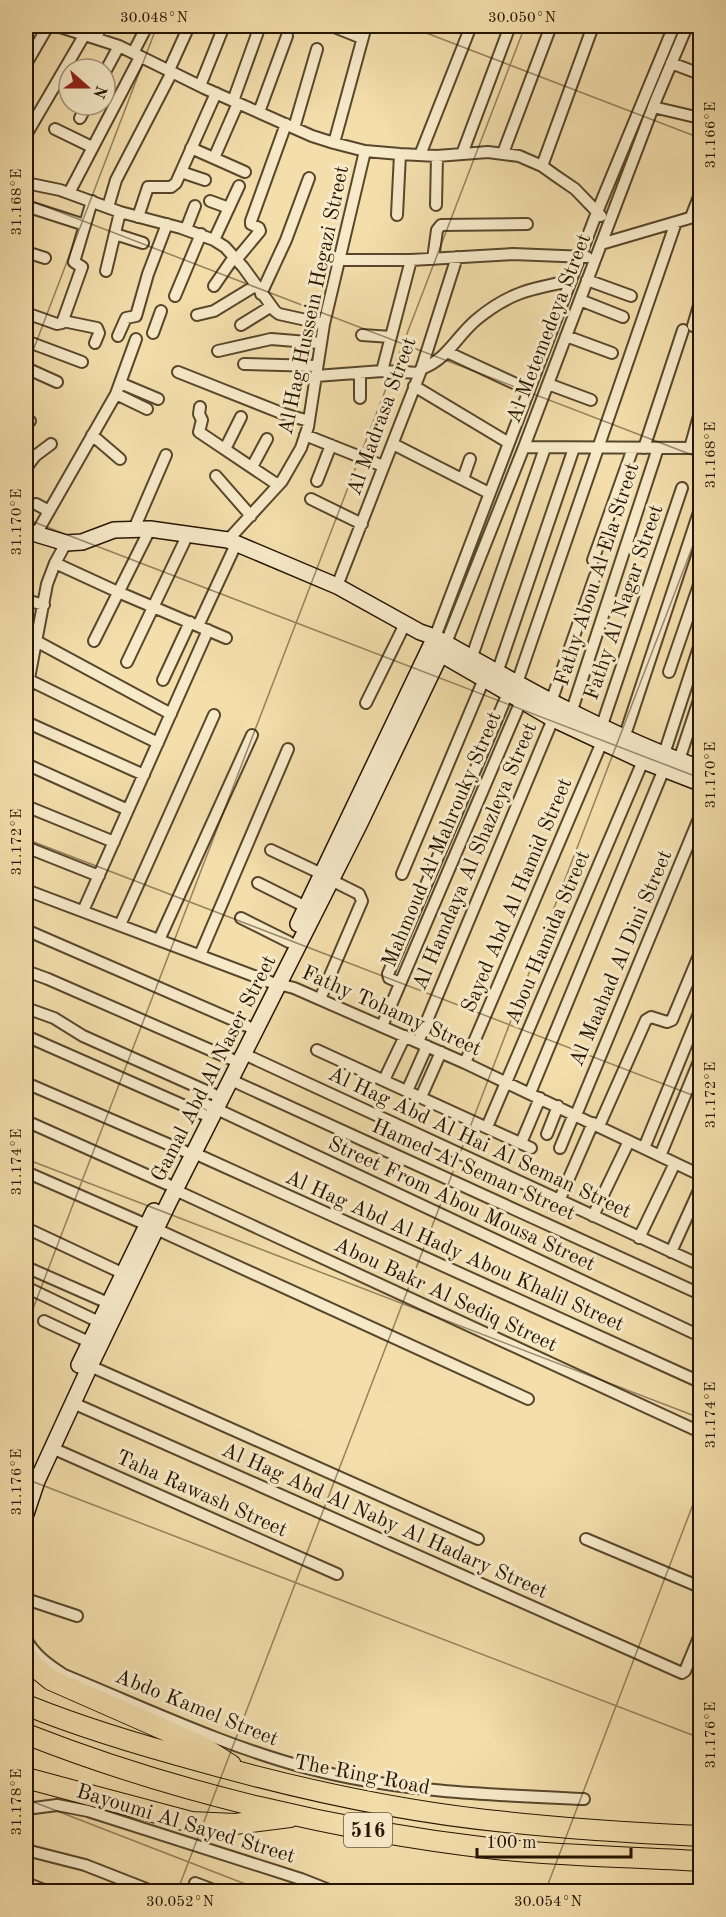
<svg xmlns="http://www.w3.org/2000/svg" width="726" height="1917" font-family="'Old Standard TT',serif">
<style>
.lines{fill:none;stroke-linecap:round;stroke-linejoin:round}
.street-casing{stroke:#58472b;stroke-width:14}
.secondary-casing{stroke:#251500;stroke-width:18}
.highway-casing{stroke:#251500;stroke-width:22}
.street{stroke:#f7eac9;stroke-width:10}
.secondary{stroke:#f7eac9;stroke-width:15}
.highway{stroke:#f3deac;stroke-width:20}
.ticks{fill:none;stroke:#251500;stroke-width:1.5;stroke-opacity:0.45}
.labels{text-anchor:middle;stroke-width:6;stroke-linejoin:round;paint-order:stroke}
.shield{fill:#f7eac9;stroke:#64553c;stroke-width:1.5}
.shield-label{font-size:20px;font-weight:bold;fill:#251500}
.street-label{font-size:21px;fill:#251500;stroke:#f7eac9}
.neatline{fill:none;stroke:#251500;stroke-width:2}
.ticks-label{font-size:15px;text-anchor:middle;fill:#251500}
</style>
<rect width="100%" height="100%" fill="#f3deac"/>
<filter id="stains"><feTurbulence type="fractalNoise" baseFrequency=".00333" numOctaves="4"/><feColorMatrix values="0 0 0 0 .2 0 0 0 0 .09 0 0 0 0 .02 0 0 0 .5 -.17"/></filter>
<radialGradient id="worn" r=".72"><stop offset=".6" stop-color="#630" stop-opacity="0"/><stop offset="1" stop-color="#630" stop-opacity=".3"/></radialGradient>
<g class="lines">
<defs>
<path id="street" d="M57,26l62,20 85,42 108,48 22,7 31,8 35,3 37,2 51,-4 31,4 23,10 14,10 19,13 26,27
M332,26l30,12
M96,37l6,-11
M133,53l14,-27
M671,63l29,11
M26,64l22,-38
M169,70l20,-44
M105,72l14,-26
M200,86l24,-60
M233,101l27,-75
M653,107l47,11
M259,112l28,-76
M80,118l7,-13
M294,128l23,-79
M55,129l37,18
M26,135l59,-101
M334,143l32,-117
M191,148l54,24
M503,153l48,-127
M462,154l48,-128
M420,155l51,-129
M214,158l24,-55
M542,166l51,-140
M181,172l24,8
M26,183l34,7 60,22 61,16 33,12 11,7 18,20 32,44 4,3 45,10
M69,193l71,-136
M210,201l19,7
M436,205l1,-49
M26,206l59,19
M108,207l8,-27 56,-108
M397,215l3,-61
M138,217l10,-30h23l5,-4 40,-90
M691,217l9,-23
M186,229l9,-23
M115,234l28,9
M214,240l25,-54
M601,244l99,-29
M26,252l19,6
M433,259l4,-29 4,-5 86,-1
M236,260l24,-29 -1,-3 -8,-4v-3l35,-97
M339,260h72l102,-6 74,3
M106,271l14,-59
M587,280l44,16
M214,286l20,-29
M261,294l25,-54 23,-62
M175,296l26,-62
M580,300l43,17
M26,313l31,11 5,-1 20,-56 -8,-5 18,-61
M197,315l17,-4 41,-25
M63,321l34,7 2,5 -4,10
M241,325l29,-18
M693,326l7,-24
M153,333l8,-22
M362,335l29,2
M118,336l8,-18 10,-2 12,-42 19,-50
M566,336l46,17
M26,341l56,21
M218,351l53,-12 49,4
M447,352l82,38
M244,364l73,2
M26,368l31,14
M421,369c27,-10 34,-31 55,-49 32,-27 56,-32 95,-39
M382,371l29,-111
M178,372l106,42 25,7
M360,373v25
M316,376l66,-5 38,2
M120,383l38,16
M548,384l43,16
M414,386l95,57
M116,394l31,15
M200,407l-1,7 3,6 -3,12 79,53
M26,418l4,3
M92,435l28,24
M305,435l78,31
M393,444l96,49
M524,447l176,1
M644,448l39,-118
M690,448l10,-36
M225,449l16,-32
M252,467l15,-28
M26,468l9,-12 16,-12
M216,476l35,40
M463,479l7,-20
M317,481l14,-36
M311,499l51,25
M36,504l13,7
M134,529l32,-74
M36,534l80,-140 20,-55
M228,540l54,-59 19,-33 7,-21 16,-103 41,-173
M593,560l40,-112
M55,563l63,29 108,46
M337,586l83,-213 37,-116
M26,600l18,5
M198,626l39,-84
M435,637l162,-425 77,-186
M36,641l135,73
M94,641l56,-112
M446,643l78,-196 131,-345 32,-76
M471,659l74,-211
M127,662l61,-128
M669,672l31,-90
M497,673l77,-225
M29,680l129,63
M163,680l27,-58
M517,683l159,-461
M26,694l21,-110 8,-21 11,-20
M551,702l44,-126
M366,703l39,-79
M571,713l87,-265
M26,722l118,53
M601,728l81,-240
M624,738l76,-229
M664,754l36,-110
M679,760l21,-63
M26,764l102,46
M26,806l88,36
M26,847l73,29
M271,850l51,24
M402,874l82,-195
M258,883l48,24
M26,890l244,92 24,6 171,75 235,112
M83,911l125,-281
M241,918l48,24
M120,925l94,-210
M26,930l221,96
M159,940l93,-205
M200,955l88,-206
M26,971l22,8 183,80
M400,983l-11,-5 -1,-4 120,-281
M320,999l42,-98 -3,-7 -28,-14
M26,1008l28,10 29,18 130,58
M382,1026l139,-325
M26,1036l177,78
M418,1042l135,-323
M317,1050l214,98
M244,1054l456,211
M465,1063l137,-321
M231,1080l469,214
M384,1080l21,-44
M26,1083l158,68
M407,1091l20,-45
M530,1093l134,-324
M421,1097l20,-45
M208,1105l492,231
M576,1115l124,-299
M26,1121l141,63
M599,1126l47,-106 5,-3 16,5 5,-2 28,-67
M487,1127l156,-366
M547,1134l11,-28
M521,1143l19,-45
M560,1148l14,-34
M644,1148l56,-137
M194,1153l506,229
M660,1156l40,-97
M26,1172l121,53
M175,1190l525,242
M559,1201l34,-78
M593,1216l36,-75
M26,1228l96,45
M156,1229l372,170
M639,1238l36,-75
M671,1252l29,-64
M26,1267l82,36
M30,1289l69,33
M44,1321l45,21
M90,1366l388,173
M73,1403l609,270 3,-2 15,-36
M52,1448l285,126
M26,1475l11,6
M586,1539l114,48
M26,1599l51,17
M26,1639c8,16 23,26 38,36 81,33 162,72 247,94 89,23 181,26 273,30
M26,1809l31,-4 31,6 213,68 33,13
M26,1850l59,15 69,27
M26,1883l23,9
M195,1883l24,9"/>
<path id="secondary" d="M26,531l40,12 16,-1 32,-12 36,-1 78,11 109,46 83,46 15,5c86,49 172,98 265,131
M432,649l121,70 90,42 57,22
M298,924l137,-287
M79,1365l75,-154
M26,1514l11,-33 53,-115 79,-164 191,-379 86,-180"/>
<path id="highway" d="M26,1656l9,11 16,13 150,66 30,19
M26,1705c57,23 117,41 177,57 99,28 200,50 303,60 64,7 129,11 194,14
M26,1734c147,58 313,97 470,115 68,7 137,8 204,12
M26,1778l165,44 44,2 55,-7"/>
</defs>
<use href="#street" class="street-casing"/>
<use href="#secondary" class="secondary-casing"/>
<use href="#highway" class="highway-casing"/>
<use href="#street" class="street"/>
<use href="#secondary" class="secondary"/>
<use href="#highway" class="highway"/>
</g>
<path class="ticks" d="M408,26l292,112M26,199l674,259M26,369l131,-343M26,519l674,259M26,839l674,259M26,1159l674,259M26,1327l499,-1301M26,1479l674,259M26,1799l240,93M177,1892l523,-1365M545,1892l155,-406"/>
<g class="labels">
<rect class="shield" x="344" y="1813" width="48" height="34" rx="4.5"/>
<g class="shield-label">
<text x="368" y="1837">516</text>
</g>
<g class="street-label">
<text transform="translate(313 300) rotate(-78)" y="7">Al Hag Hussein Hegazi Street</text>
<text transform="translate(548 328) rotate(-69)" y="7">Al Metemedeya Street</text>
<text transform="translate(381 416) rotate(-70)" y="7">Al Madrasa Street</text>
<text transform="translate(596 574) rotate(-72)" y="7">Fathy Abou Al Ela Street</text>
<text transform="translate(623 602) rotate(-71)" y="7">Fathy Al Nagar Street</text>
<text transform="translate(441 839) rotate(-67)" y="7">Mahmoud Al Mahrouky Street</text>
<text transform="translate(474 856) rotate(-67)" y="7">Al Hamdaya Al Shazleya Street</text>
<text transform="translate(516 895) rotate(-67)" y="7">Sayed Abd Al Hamid Street</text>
<text transform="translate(547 937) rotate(-67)" y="7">Abou Hamida Street</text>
<text transform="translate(620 958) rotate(-67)" y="7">Al Maahad Al Dini Street</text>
<text transform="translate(392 1010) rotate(24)" y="7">Fathy Tohamy Street</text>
<text transform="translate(213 1068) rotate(-63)" y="7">Gamal Abd Al Naser Street</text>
<text transform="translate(480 1142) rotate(25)" y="7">Al Hag Abd Al Hai Al Seman Street</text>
<text transform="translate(474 1169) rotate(24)" y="7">Hamed Al Seman Street</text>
<text transform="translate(462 1203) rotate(25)" y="7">Street From Abou Mousa Street</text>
<text transform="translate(455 1250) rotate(24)" y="7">Al Hag Abd Al Hady Abou Khalil Street</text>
<text transform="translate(446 1294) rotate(25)" y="7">Abou Bakr Al Sediq Street</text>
<text transform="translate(202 1493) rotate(24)" y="7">Taha Rawash Street</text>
<text transform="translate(385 1520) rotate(24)" y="7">Al Hag Abd Al Naby Al Hadary Street</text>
<text transform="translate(197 1707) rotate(22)" y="7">Abdo Kamel Street</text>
<text transform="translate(362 1774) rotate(11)" y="7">The Ring Road</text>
<text transform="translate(186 1823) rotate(17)" y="7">Bayoumi Al Sayed Street</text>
</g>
</g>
<rect width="726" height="1917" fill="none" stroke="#f3deac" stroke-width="66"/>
<g transform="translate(87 87) rotate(111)"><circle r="28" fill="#f7eac9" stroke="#a39579" stroke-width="1.5"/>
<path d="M0-4.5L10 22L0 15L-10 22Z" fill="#8f2418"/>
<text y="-9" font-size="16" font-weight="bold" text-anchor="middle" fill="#251500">N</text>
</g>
<path d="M477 1848v9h154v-9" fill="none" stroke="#251500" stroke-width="3"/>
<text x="486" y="1848" font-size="18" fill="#251500" stroke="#f7eac9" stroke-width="4.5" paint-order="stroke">100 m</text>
<rect x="33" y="33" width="660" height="1851" class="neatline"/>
<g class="ticks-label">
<text x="154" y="22">30.048°N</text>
<text x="522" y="22">30.050°N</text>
<text transform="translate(710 135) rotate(-90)" y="5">31.166°E</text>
<text transform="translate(16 202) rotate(-90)" y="5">31.168°E</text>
<text transform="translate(710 455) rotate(-90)" y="5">31.168°E</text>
<text transform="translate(16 522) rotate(-90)" y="5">31.170°E</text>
<text transform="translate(710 775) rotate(-90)" y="5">31.170°E</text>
<text transform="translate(16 842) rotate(-90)" y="5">31.172°E</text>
<text transform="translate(710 1095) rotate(-90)" y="5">31.172°E</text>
<text transform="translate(16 1162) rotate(-90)" y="5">31.174°E</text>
<text transform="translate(710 1415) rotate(-90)" y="5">31.174°E</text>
<text transform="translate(16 1482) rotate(-90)" y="5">31.176°E</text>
<text transform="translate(710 1735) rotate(-90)" y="5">31.176°E</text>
<text transform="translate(16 1802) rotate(-90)" y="5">31.178°E</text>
<text x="180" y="1906">30.052°N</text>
<text x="548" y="1906">30.054°N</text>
</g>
<rect width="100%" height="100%" filter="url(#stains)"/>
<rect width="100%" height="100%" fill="url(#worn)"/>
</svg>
